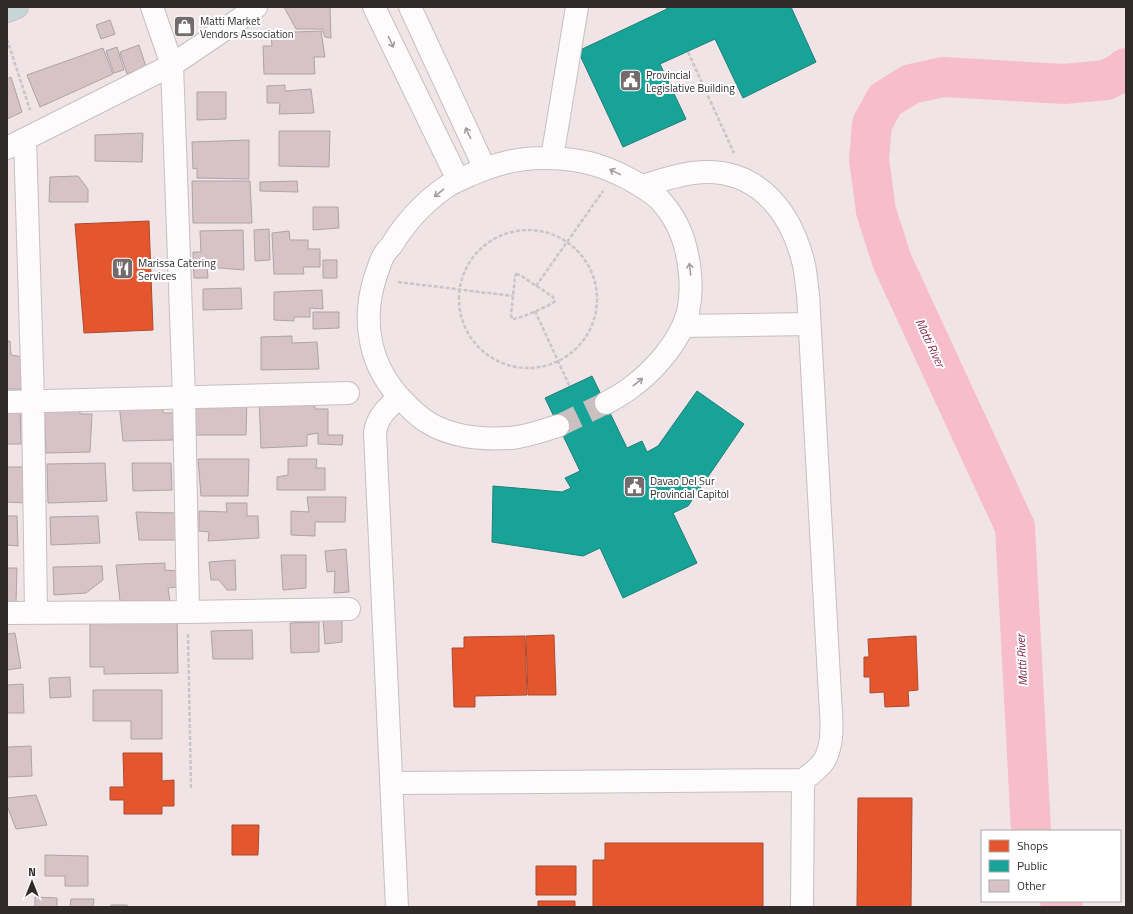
<svg xmlns="http://www.w3.org/2000/svg" width="1133" height="914" font-family="'Titillium Web',sans-serif">
<style>
.shops{fill:#e4572e;stroke:#ae4a2d}
.public{fill:#17a398;stroke:#1f7f77}
.lines{fill:none;stroke-linecap:round;stroke-linejoin:round}
.river{stroke:#f8bdcb;stroke-width:40}
.building{fill:#d6c2c7;stroke:#aca4a6}
.minor-tunnel{stroke:#cabfc1;stroke-width:22;stroke-dasharray:22 11;stroke-linecap:butt}
.minor-casing{stroke:#c7bfc0;stroke-width:24}
.highway-casing{stroke:#c8c3c4;stroke-width:24}
.path{stroke:#cac5c6;stroke-width:2.5;stroke-dasharray:4 2;stroke-linecap:butt}
.minor{stroke:#fdfbfb;stroke-width:22}
.highway{stroke:#c6d6d8;stroke-width:22}
.oneway{stroke:#a19d9d}
.labels{text-anchor:middle;stroke-width:4;stroke-linejoin:round;paint-order:stroke}
.poi-label{font-size:11px;fill:#312a2b;stroke:#fff;text-anchor:start}
.water-label{font-size:12px;font-style:italic;fill:#7e2543;stroke:#fff}
</style>
<rect width="100%" height="100%" fill="#f0e4e7"/>
<path class="shops" d="M149,221l4,109 -69,3 -9,-109z
M554,635l2,60h-28l-2,-59z
M525,636l2,59 -52,1v11h-21l-2,-59h12v-11z
M916,636l2,54 -10,1 1,15 -24,1 -1,-15 -14,1v-16h-6v-20h5l-1,-18z
M123,753h39v28l12,-1v26h-12v8h-38v-14h-14v-13h14z
M858,798h54l-1,109h-54z
M232,825h27l-1,30h-26z
M605,843h158v64h-170v-47h12z
M536,866h40v29h-40z
M538,901h37v6h-37z"/>
<path class="public" d="M666,7h125l25,55 -73,36 -28,-59 -55,25 26,55 -63,28 -45,-96 89,-42z
M592,376l35,72 15,-7 5,11 11,-6 39,-55 47,33 -56,82 -15,7 24,50 -74,35 -23,-50 -17,8 -91,-14 1,-56 69,6 9,-4 -6,-10 15,-7 -35,-73z"/>
<g class="lines">
<path class="river" d="M1031,831l-16,-304 -123,-266 -16,-50 -7,-52 3,-35 13,-24 26,-16 32,-7 121,7 42,-4 16,-8 4,-4
M1060,901l3,6"/>
</g>
<path class="building" d="M284,7h46l1,31 -6,-1 -3,-8h-26z
M110,20l5,14 -14,5 -5,-14z
M321,31l4,26h-11l1,17h-51l-1,-28h9l-1,-13z
M139,45l7,22 -19,7 -7,-22z
M117,47l7,23 -10,3 -8,-22z
M103,48l10,26 -73,33 -13,-32z
M11,77l11,35 -15,7v-40z
M285,85v6l26,-2 3,24 -35,1 1,-11h-13v-17z
M197,92h29v27l-29,1z
M279,131h51l-1,36 -50,-1z
M143,133l-1,29 -47,-1v-26z
M249,140v39l-52,-1v-10l-4,1 -1,-27z
M78,176l10,13v13h-39l1,-25z
M192,181h58l2,42h-59z
M297,181l1,11 -38,-1v-9z
M313,207h25l1,21 -26,2z
M269,229l1,31 -15,1 -1,-31z
M243,230l1,40 -37,-3 1,11h-14l-1,-26h8l-1,-21z
M289,231l1,9h18v9h12v18h-17l1,7h-30l-2,-41z
M323,260h14v18h-14z
M241,288l1,21 -39,1v-21z
M322,290l1,19 -13,-1v9h-16v4l-20,-1v-28z
M313,312h26v16l-26,1z
M292,336v7l25,-1 2,27 -58,1v-33z
M7,341h3l1,14 12,2 1,32h-17z
M259,398h55l1,11h13v26h15l-1,10 -24,-1v-11l-11,2v11l-46,2z
M247,400l-1,35h-52l-1,-34z
M162,401l1,12h11l-1,27 -50,1 -4,-38z
M44,404h35l1,10h12l-2,38 -44,1z
M20,405l1,39h-14v-38z
M198,459h51l-1,37h-47z
M288,459h29l-1,9h9v22h-48v-13l11,-2z
M105,463l2,38 -59,2 -1,-39z
M132,463h39l1,27 -39,1z
M7,467h17l2,36 -19,-1z
M307,497h39l-1,25h-30v14l-24,-1v-24l18,1z
M226,503h21v13h11l1,22 -51,3 1,-9 -10,-1v-20l28,1z
M136,512l40,1 1,27h-38z
M7,516h10l1,30 -11,-1z
M98,516l2,27 -49,2 -1,-28z
M346,549l3,43 -15,1 1,-22 -8,1 -2,-21z
M281,555h25v33l-23,2z
M235,560l1,30h-9l-8,-10h-8l-2,-18z
M165,563v7l12,1 1,16 -10,1 2,13h-50l-4,-36z
M102,566l1,14 -17,13 -32,2 -1,-28z
M7,568h10l-1,35 -9,-1z
M177,618l1,55 -74,1v-7h-14v-45z
M342,618v24l-17,2 -2,-25z
M319,622v30l-28,1 -1,-30z
M252,630l1,29h-40l-2,-28z
M15,633l6,35 -14,2v-36z
M70,677l1,20 -21,1 -1,-20z
M23,684l1,29h-17v-28z
M93,690h69v49h-31v-18h-38z
M31,746l1,30 -25,1v-30z
M36,795l11,30 -31,4 -9,-23v-8z
M45,855l43,1v30h-23v-10h-20z
M35,897l22,1v9h-22z
M71,899h23l-1,8h-23z
M111,905h16l1,2h-17z"/>
<g class="lines">
<path class="minor-tunnel" d="M558,426l48,-23"/>
<defs>
<path id="minor" d="M152,7l20,58 12,332 4,215
M374,7l84,173
M410,7l75,162
M25,139l8,262 3,212
M7,148l165,-83 65,-44 19,-14
M552,158l25,-151
M683,326l126,-2
M7,402l341,-9
M558,426c-14,4 -33,11 -48,12 -30,2 -61,-1 -86,-18 -7,-5 -14,-12 -20,-18 -34,-34 -43,-79 -29,-124 2,-6 4,-12 6,-17 2,-6 6,-11 10,-15 14,-23 32,-43 55,-59 7,-5 16,-8 24,-12 26,-11 49,-18 78,-17 32,1 53,6 81,21 11,6 21,12 30,20 15,16 24,34 28,55 4,19 5,40 1,58 -8,30 -35,60 -59,77 -8,6 -16,10 -23,14
M7,613l181,-1 161,-3
M392,783l411,-3c7,-5 16,-12 21,-19 11,-19 7,-44 6,-65l-22,-402c-2,-11 -2,-23 -5,-33 -14,-54 -50,-96 -110,-88 -17,2 -34,8 -50,13
M397,907l-22,-474c2,-17 13,-25 24,-36
M802,907l1,-127"/>
<path id="highway" d="M7,11l10,-4"/>
</defs>
<use href="#minor" class="minor-casing"/>
<use href="#highway" class="highway-casing"/>
<path class="path" d="M7,39l23,71
M688,52l46,101
M459 299a69 69 0 1 1 138 0a69 69 0 1 1-138 0Z
M516,274l4,1 33,22 2,4c-5,5 -36,18 -43,18l-1,-4 4,-38z
M398,282l115,14
M536,286l67,-95
M535,311l35,76
M188,634l3,154"/>
<use href="#minor" class="minor"/>
<use href="#highway" class="highway"/>
</g>
<defs><path id="oneway-shaft" d="M-6 0H5M1.5-3L5.5 0L1.5 3" fill="none" stroke-width="1.6" stroke-linecap="round" stroke-linejoin="round"/></defs>
<g class="oneway">
<use href="#oneway-shaft" transform="translate(391 42) rotate(64)"/>
<use href="#oneway-shaft" transform="translate(468 133) rotate(-115)"/>
<use href="#oneway-shaft" transform="translate(615 172) rotate(-154)"/>
<use href="#oneway-shaft" transform="translate(439 193) rotate(141)"/>
<use href="#oneway-shaft" transform="translate(690 269) rotate(-96)"/>
<use href="#oneway-shaft" transform="translate(638 382) rotate(-38)"/>
</g>
<defs>
<symbol id="shop-square" viewBox="-11 -11 22 22"><rect x="-9" y="-9" width="18" height="18" rx="4" fill="#746b6d" stroke="#fff"/><path d="M-5-2.5h2.3a2.7 3.5 0 0 1 5.4 0H5L5.5 6h-11ZM-1.5-2.5h3a1.5 2.3 0 0 0-3 0Z" fill="#fff"/></symbol>
<symbol id="civic-square" viewBox="-11 -11 22 22"><rect x="-9" y="-9" width="18" height="18" rx="4" fill="#746b6d" stroke="#fff"/><path d="M-.6-6.5H3V-4.5H.6V-3L4-1V1h2V6H-6V1h2V-1L-.6-3ZM-1.2 2.5V6h2.4V2.5Z" fill="#fff"/></symbol>
<symbol id="restaurant-square" viewBox="-11 -11 22 22"><rect x="-9" y="-9" width="18" height="18" rx="4" fill="#746b6d" stroke="#fff"/><path d="M-5-6h1v4h1v-4h1v4h1v-4h1v5L-1.5 .5V6h-2V.5L-5-1ZM5-6V6H3V1.5H1.5Q1.5-4 5-6Z" fill="#fff"/></symbol>
</defs>
<g fill-rule="evenodd">
<use href="#shop-square" x="172" y="14" width="25" height="25"/>
<use href="#civic-square" x="618" y="68" width="25" height="25"/>
<use href="#restaurant-square" x="110" y="256" width="25" height="25"/>
<use href="#civic-square" x="622" y="474" width="25" height="25"/>
</g>
<g class="labels">
<g class="poi-label">
<text x="200" y="25">Matti Market<tspan x="200" dy="13">Vendors Association</tspan></text>
<text x="646" y="79">Provincial<tspan x="646" dy="13">Legislative Building</tspan></text>
<text x="138" y="267">Marissa Catering<tspan x="138" dy="13">Services</tspan></text>
<text x="650" y="485">Davao Del Sur<tspan x="650" dy="13">Provincial Capitol</tspan></text>
</g>
<g class="water-label">
<text transform="translate(930 343) rotate(65)" y="4">Matti River</text>
<text transform="translate(1022 660) rotate(-93)" y="4">Matti River</text>
</g>
</g>
<rect width="1133" height="914" fill="none" stroke="#312a2b" stroke-width="16"/>
<rect x="981" y="830" width="140" height="72" fill="#ffffff" stroke="#adaaaa"/>
<rect x="989" y="840" width="20" height="12" fill="#e4572e" stroke="#adaaaa"/>
<text x="1017" y="850" font-size="12" fill="#312a2b">Shops</text>
<rect x="989" y="860" width="20" height="12" fill="#17a398" stroke="#adaaaa"/>
<text x="1017" y="870" font-size="12" fill="#312a2b">Public</text>
<rect x="989" y="880" width="20" height="12" fill="#d6c2c7" stroke="#adaaaa"/>
<text x="1017" y="890" font-size="12" fill="#312a2b">Other</text>
<g transform="translate(32 882)" stroke="#ffffff" stroke-width="3" paint-order="stroke">
<path d="M0-3L7 15L0 10L-7 15Z" fill="#312a2b"/>
<text y="-6" font-size="11" font-weight="bold" text-anchor="middle" fill="#312a2b">N</text>
</g>
</svg>
